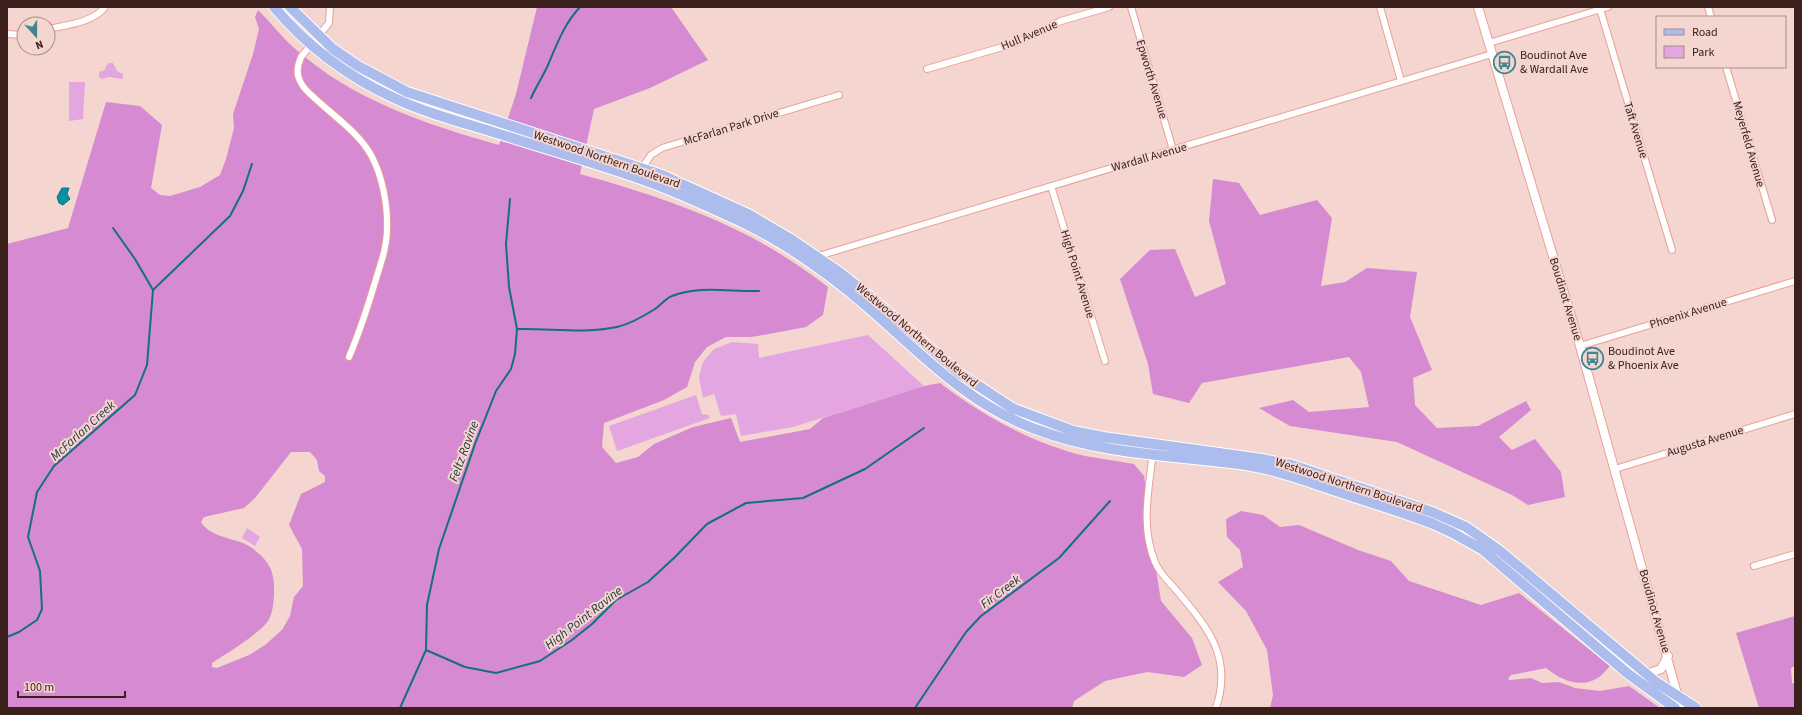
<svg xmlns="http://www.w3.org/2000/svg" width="1802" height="715" font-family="'Source Sans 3',sans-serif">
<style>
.green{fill:#e4a6e1}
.forest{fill:#d58ad1;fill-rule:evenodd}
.water{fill:#0392a2;stroke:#14707a}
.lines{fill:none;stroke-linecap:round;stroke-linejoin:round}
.stream{stroke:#14707a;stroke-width:2}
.minor-casing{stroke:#eba096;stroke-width:8}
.tertiary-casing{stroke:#eba096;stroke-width:10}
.primary-casing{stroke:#fff;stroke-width:12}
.minor{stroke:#fff;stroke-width:6}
.tertiary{stroke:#fff;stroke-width:8}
.primary{stroke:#acbced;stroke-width:10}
.labels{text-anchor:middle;stroke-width:4;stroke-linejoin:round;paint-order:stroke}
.street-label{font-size:12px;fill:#3c201c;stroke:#f4d5d0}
.poi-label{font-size:12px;fill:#3c201c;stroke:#f4d5d0;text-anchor:start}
.water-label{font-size:13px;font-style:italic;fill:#213a3e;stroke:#f4d5d0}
</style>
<rect width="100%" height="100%" fill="#f4d5d0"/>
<path class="green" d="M109,63h4l4,8 6,3v5l-14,-2 -7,2 -3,-2v-5l6,-2 1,-4z
M69,82h16l-2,37 -14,2z
M868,335l56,51 -131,41 -52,9 -5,-22 -15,2 -7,-22 -11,4 -4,-21 4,-15 11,-13 18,-7 26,2 1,14z
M696,395l6,19 7,1 1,3 -93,33 -8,-25z
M247,528l13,9 -5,9 -13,-8z"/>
<path class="forest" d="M537,7h134l37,53 -58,28 -56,21 -14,65c62,17 132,40 187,72 21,12 41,26 61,41l-5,28 -17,12 -54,10h-26l-19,10 -12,15 -8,25 -23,13 -60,23 -2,24 14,16 22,-6 16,-13 39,-17 38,-9 9,24 70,-13 13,-11 101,-32 16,-3c43,33 92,60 145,73 16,3 33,5 49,8l10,12 3,22 -1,26 9,40 6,37 31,37 10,27 -18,12 -37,-5 -42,9 -31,20 -2,7h-1065v-464l61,-16 38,-126 34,4 22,19 -11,63 9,7 10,1 30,-9 20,-12 6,-16 8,-31 -1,-14 20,-60 6,-25 -4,-12 3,-7c12,12 23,26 35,37 59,53 132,77 206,98l17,-51zM291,452h19l7,8 2,11 6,5v6l-24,12 -12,31 13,24 1,37 -9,11 -4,19 -8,14 -17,15 -16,10 -32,13 -5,-1v-4c15,-10 46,-28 56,-42 7,-11 8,-39 3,-51 -4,-11 -18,-23 -28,-27 -14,-5 -35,-8 -42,-21l3,-5 40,-9 11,-10z
M1213,179l26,4 21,32 57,-15 15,18 -11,68 24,-4 22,-14 50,4 -7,45 22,53 -19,8 2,27 22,23 41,-2 48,-25 5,9 -32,27 13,13 23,-11 26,33 4,25 -37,8 -16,-10 -115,-53 -107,-16 -31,-18 34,-8 16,12 60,-5 -8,-35 -12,-15 -147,26 -13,20 -36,-9 -5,-30 -28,-85 30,-29 25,-1 20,48 31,-13 -17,-63z
M1241,511l22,4 17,12 19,-2 59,25 33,11 18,20 72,24 38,-12 91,73c-4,4 -9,11 -14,13 -17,9 -35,1 -50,-11l-35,7 -3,4 2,1 21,-2 11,5 17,-1 16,6 25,3 29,-5 31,22h-390l3,-13 -6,-45 -21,-39 -28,-29 25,-15 -3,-17 -13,-13 -1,-18z
M1795,616v50l-4,2 1,15 3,1v24h-36l-23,-75z"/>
<path class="water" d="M62,188h7l-2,6 3,5 -7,6 -4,-2 -2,-6z"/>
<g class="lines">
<path class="stream" d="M531,98c5,-11 12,-22 17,-33 9,-21 16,-41 32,-58
M113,228l22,31 18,31
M153,290l77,-74 13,-25 9,-27
M517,329c33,-1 67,5 100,-2 13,-3 27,-11 38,-18 6,-4 11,-11 17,-13 28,-11 58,-4 87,-5
M7,637l12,-5 18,-12 5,-11 -2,-38 -12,-34 9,-45 17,-26 81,-71 12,-30 6,-75
M426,650l39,17 31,6 44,-12 32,-21 20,-16 24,-24 32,-18 27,-25 32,-33 39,-21 57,-5 62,-29 59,-41
M400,708l26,-58 1,-45 12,-56 36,-105 21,-53 15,-22 4,-15 2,-25 -8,-42 -3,-43 4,-45
M915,708l51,-76 15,-16 78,-58 51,-57"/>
<defs>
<path id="minor" d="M330,7l-1,16 -28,34c-4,9 -5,18 0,26 4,8 13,14 19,20 18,16 39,31 51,52 11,20 17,50 16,74 0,17 -6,34 -11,50 -8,27 -16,52 -27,78
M1131,7l42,143
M1380,7l21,74
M1708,7l3,10
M1600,9l72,241
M48,29c19,-4 44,-6 57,-22
M7,34l17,1
M1489,43l119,-36
M1726,67l46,153
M927,69l89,-26 45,-22 48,-14
M640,171l11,-16 11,-7 177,-53
M1051,186l54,175
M815,257l677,-203
M1580,346l215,-65
M1153,451c-4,38 -13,75 2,111 4,11 15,21 22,29 31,37 56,66 39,117
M1615,469l180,-55
M1754,566l41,-12"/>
<path id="tertiary" d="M1478,7l102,339 101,362
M1647,674l14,-5 7,-13"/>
<path id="primary" d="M274,7c32,38 73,69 118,90 31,15 65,24 98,34 47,15 95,29 142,45 37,12 78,31 114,48 42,21 82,49 118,80 55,47 101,99 171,125 68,26 140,26 211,36 30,5 58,15 87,25 33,11 66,21 98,33l22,10 30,17 144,123 48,35
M290,7l43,42 25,17 49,26 255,83 86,39 41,24 50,34 34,27 86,74 53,35 61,23 30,6 159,22 30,6 140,47 34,15 34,24 156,131 40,26"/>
</defs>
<use href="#minor" class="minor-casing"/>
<use href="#tertiary" class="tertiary-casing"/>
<use href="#primary" class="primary-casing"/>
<use href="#minor" class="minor"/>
<use href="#tertiary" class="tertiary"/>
<use href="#primary" class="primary"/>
</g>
<defs>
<symbol id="bus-ring" viewBox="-11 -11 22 22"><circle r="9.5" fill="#f4d5d0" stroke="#3f8690" stroke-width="1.5"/><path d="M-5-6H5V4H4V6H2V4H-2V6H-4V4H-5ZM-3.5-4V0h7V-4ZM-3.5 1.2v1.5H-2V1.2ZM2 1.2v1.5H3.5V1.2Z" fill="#3f8690"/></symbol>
</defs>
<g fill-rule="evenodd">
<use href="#bus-ring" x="1492" y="50" width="25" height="25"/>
<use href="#bus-ring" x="1580" y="346" width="25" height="25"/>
</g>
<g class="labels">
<g class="street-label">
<text transform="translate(1029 35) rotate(-23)" y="4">Hull Avenue</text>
<text transform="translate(1152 79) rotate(73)" y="4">Epworth Avenue</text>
<text transform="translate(731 127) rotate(-17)" y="4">McFarlan Park Drive</text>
<text transform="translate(1636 130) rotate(73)" y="4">Taft Avenue</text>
<text transform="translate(1749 144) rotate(74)" y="4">Meyerfeld Avenue</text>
<text transform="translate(1149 157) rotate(-16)" y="4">Wardall Avenue</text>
<text transform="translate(607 159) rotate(19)" y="4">Westwood Northern Boulevard</text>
<text transform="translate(1078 274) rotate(73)" y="4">High Point Avenue</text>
<text transform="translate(1566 299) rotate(73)" y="4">Boudinot Avenue</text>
<text transform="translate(1688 313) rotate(-17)" y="4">Phoenix Avenue</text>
<text transform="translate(917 335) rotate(40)" y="4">Westwood Northern Boulevard</text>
<text transform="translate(1705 441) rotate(-17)" y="4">Augusta Avenue</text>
<text transform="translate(1349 485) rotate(18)" y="4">Westwood Northern Boulevard</text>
<text transform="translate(1655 611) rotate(74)" y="4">Boudinot Avenue</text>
</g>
<g class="poi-label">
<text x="1520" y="59">Boudinot Ave<tspan x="1520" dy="14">&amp; Wardall Ave</tspan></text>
<text x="1608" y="355">Boudinot Ave<tspan x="1608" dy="14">&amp; Phoenix Ave</tspan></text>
</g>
<g class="water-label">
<text transform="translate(82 430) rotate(-42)" y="5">McFarlan Creek</text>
<text transform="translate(463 451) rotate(-70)" y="5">Feltz Ravine</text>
<text transform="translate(1000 591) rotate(-37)" y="5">Fir Creek</text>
<text transform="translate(583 617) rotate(-38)" y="5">High Point Ravine</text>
</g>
</g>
<rect width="1802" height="715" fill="none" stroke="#3c201c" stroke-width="16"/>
<rect x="1656" y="16" width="130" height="52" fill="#f4d5d0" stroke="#aa8d88"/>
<rect x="1664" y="29" width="20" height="6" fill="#acbced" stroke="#aa8d88"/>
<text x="1692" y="36" font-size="12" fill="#3c201c">Road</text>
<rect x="1664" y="46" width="20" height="12" fill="#e4a6e1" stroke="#aa8d88"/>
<text x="1692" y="56" font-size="12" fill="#3c201c">Park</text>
<g transform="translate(36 36) rotate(159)"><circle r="19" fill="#f4d5d0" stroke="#aa8d88"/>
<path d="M0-3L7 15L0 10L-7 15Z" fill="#3f8690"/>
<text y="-6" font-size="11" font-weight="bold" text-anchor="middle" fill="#3c201c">N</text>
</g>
<path d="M18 691v6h107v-6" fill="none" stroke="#3c201c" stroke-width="2"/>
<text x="24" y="691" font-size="12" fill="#3c201c" stroke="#f4d5d0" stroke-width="3" paint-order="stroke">100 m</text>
</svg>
